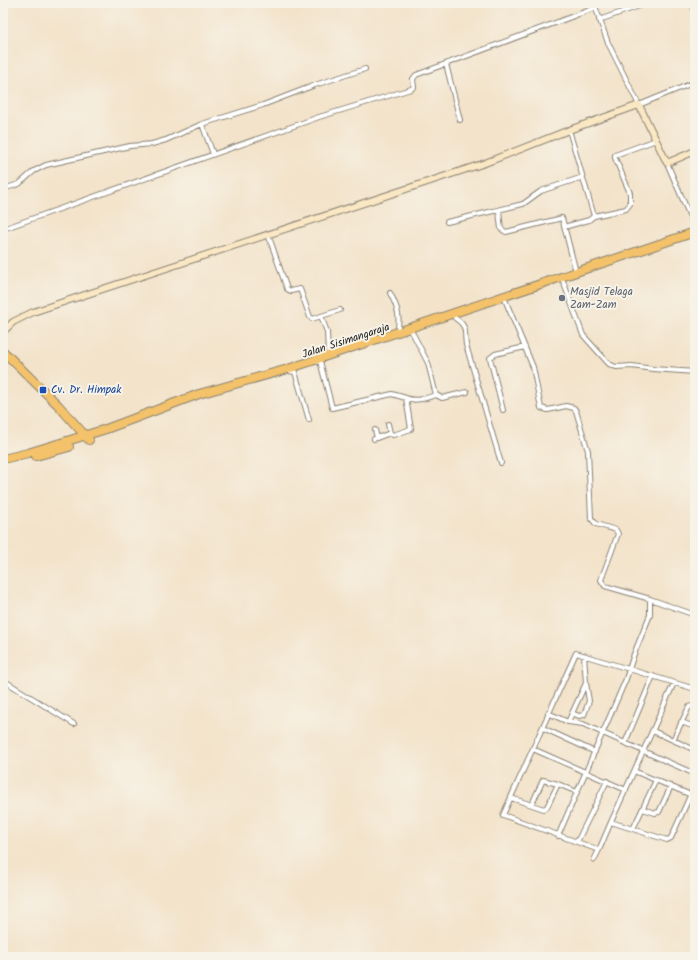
<svg xmlns="http://www.w3.org/2000/svg" width="698" height="960" viewBox="0 0 698 960" font-family="Kalam,sans-serif">
	<style>
		.lines { fill: none; stroke-linecap: round; stroke-linejoin: round }
		.street-casing { stroke: #888073; stroke-width: 6 }
		.secondary-casing { stroke: #888073; stroke-width: 8 }
		.highway-casing { stroke: #888073; stroke-width: 10 }
		.street { stroke: #fff; stroke-width: 4 }
		.secondary { stroke: #fae7c3; stroke-width: 6 }
		.highway { stroke: #f3c26a; stroke-width: 8 }
		.worship-dot { fill: #6b7280; stroke: #f7f3e8; stroke-width: 1.5 }
		.transit-dot { fill: #1a4fb4; stroke: #f7f3e8; stroke-width: 1.5 }
		.labels { text-anchor: middle; dominant-baseline: central; stroke-width: 4; stroke-linejoin: round; paint-order: stroke }
		.worship-label { font-size: 11px; fill: #5b616d; stroke: #f7f3e8; text-anchor: start }
		.street-label { font-size: 11px; fill: #1c1c1c; stroke: #f7f3e8 }
		.transit-label { font-size: 11px; fill: #164399; stroke: #f7f3e8; text-anchor: start }
	</style>
	<rect width="100%" height="100%" fill="#f7f3e8"/>
	<filter id="ink" filterUnits="userSpaceOnUse"><feTurbulence type="fractalNoise" baseFrequency=".025" numOctaves="2"/><feDisplacementMap in="SourceGraphic" scale="8" xChannelSelector="R" yChannelSelector="G"/><feConvolveMatrix kernelMatrix="1 2 1 2 8 2 1 2 1" color-interpolation-filters="sRGB"/></filter>
	<filter id="wash" filterUnits="userSpaceOnUse"><feTurbulence type="fractalNoise" baseFrequency=".012" numOctaves="4" result="noise"/><feDisplacementMap in="SourceGraphic" scale="16" xChannelSelector="R" yChannelSelector="G"/><feGaussianBlur stdDeviation="0.9" result="paint"/><feColorMatrix in="noise" values="0 0 0 0 0 0 0 0 0 0 0 0 0 0 0 0 0 1.4 0 .05"/><feComposite in="paint" operator="in"/></filter>
	<g filter="url(#wash)">
		<rect width="100%" height="100%" fill="#f3e3ca"/>
	</g>
	<g filter="url(#ink)">
		<g class="lines">
			<defs>
				<path id="street" d="M594 3 608 43 639 105 695 82
					M692 3 695 11
					M599 20 648 3
					M446 64 460 120
					M202 124 213 154
					M667 163 695 228
					M3 189 19 184 34 171 46 165 130 146 152 144 166 140 202 124 263 105 315 85 365 69
					M499 211 501 229 506 232 562 218 576 272
					M594 216 626 209 630 204V193L615 158V155L656 140
					M447 222 523 204 541 191 583 177
					M564 227 589 220 594 216 569 130
					M3 229 319 117 411 89 414 87 413 79 416 75 595 8
					M268 234 287 289 291 291 300 289 310 317 312 319 340 310
					M563 281 583 335 609 364 616 367 632 366 653 369 695 372
					M390 293C397 306 401 317 397 332
					M504 297 533 367 541 408 548 410 566 406 574 408 576 411 588 451 591 518 596 524 616 530 618 534 601 580 605 586 650 599V615L634 654 626 679 558 836
					M454 313 455 318C468 327 464 330 466 345L501 463
					M321 316 327 332 328 354
					M410 328 428 363 436 395 442 398 467 392
					M316 362 320 361 332 408 392 394 406 398 411 429 393 435 390 433 374 439
					M289 371 295 372 309 420
					M406 398C416 402 426 398 436 395
					M503 410 490 358 495 354 525 347
					M388 424 390 433
					M375 430 377 438
					M650 599 695 615
					M653 676 625 743 695 774
					M3 680 74 724
					M695 689 576 653 503 815 599 850 611 822 667 840 671 838 695 785
					M548 713 568 722 583 724 625 743
					M572 713 579 716 584 715 589 701 586 683
					M568 722 586 683 584 655
					M681 722 695 727
					M543 728 595 752
					M653 731 695 750
					M673 740 689 707 695 705
					M533 749 626 790
					M634 771 691 795
					M511 798 544 809 547 807 558 784 577 792
					M532 804 543 780 558 784
					M643 809 655 813 659 812 671 786
					M611 822 674 683
					M633 829 656 780
					M577 842 607 781
					M594 860 599 850"/>
				<path id="secondary" d="M3 332 13 322 33 312 485 163 569 130 639 105 667 163 695 151"/>
				<path id="highway" d="M3 351 58 405 89 440
					M36 456 69 447
					M3 459 28 453 106 429 199 394 288 369 695 232"/>
			</defs>
			<use href="#street" class="street-casing"/>
			<use href="#secondary" class="secondary-casing"/>
			<use href="#highway" class="highway-casing"/>
			<use href="#street" class="street"/>
			<use href="#secondary" class="secondary"/>
			<use href="#highway" class="highway"/>
		</g>
	</g>
	<circle class="worship-dot" cx="562" cy="298" r="4"/>
	<rect class="transit-dot" x="39" y="386" width="8" height="8" rx="2"/>
	<g class="labels">
		<g class="worship-label">
			<text x="570" y="292">Masjid Telaga<tspan x="570" dy="13">Zam-Zam</tspan></text>
		</g>
		<g class="street-label">
			<text transform="translate(346 341) rotate(-18)">Jalan Sisimangaraja</text>
		</g>
		<g class="transit-label">
			<text x="51" y="390">Cv. Dr. Himpak</text>
		</g>
	</g>
	<rect width="698" height="960" fill="none" stroke="#f7f3e8" stroke-width="16"/>
</svg>
